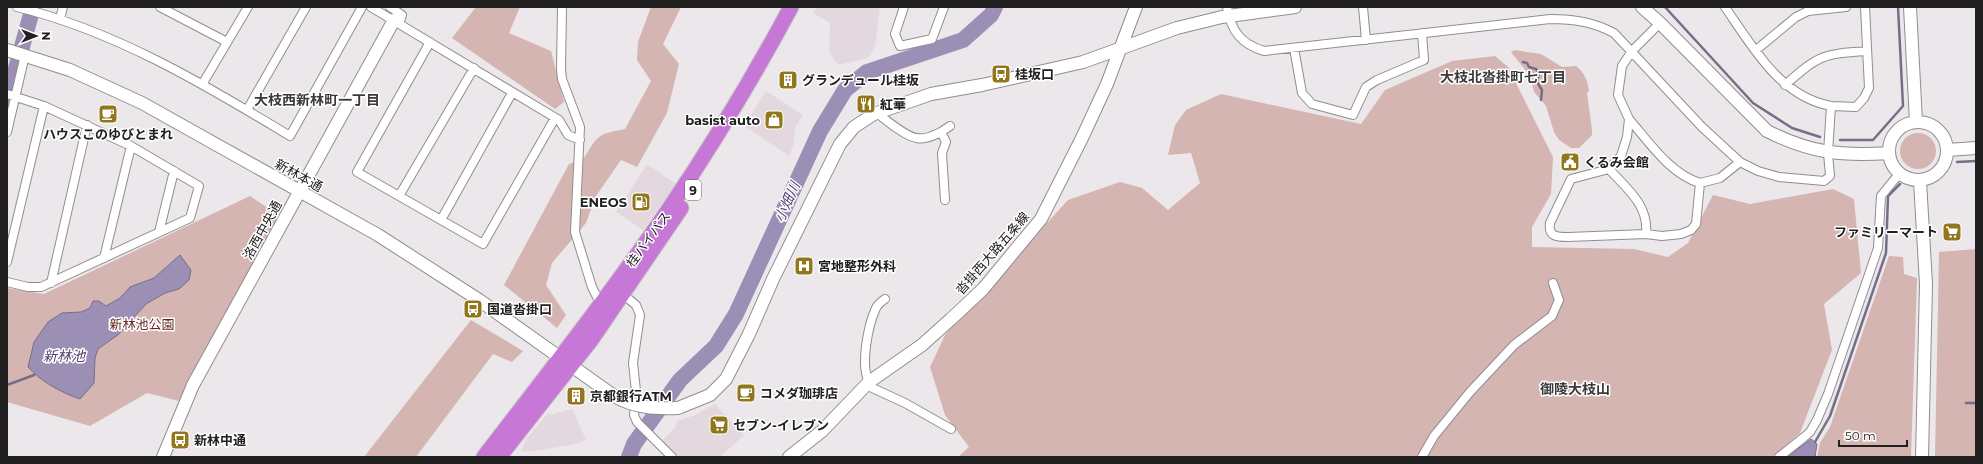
<svg xmlns="http://www.w3.org/2000/svg" width="1983" height="464" viewBox="0 0 1983 464" font-family="Montserrat,'Noto Sans JP',sans-serif">
	<style>
		.built { fill: #e4d8df }
		.green { fill: #d4b5b1 }
		.water { fill: #9b8fb6; stroke: #766e89 }
		.lines { fill: none; stroke-linecap: round; stroke-linejoin: round }
		.stream { stroke: #766e89; stroke-width: 2.5 }
		.river { stroke: #9b8fb6; stroke-width: 16 }
		.street-casing { stroke: #918d8f; stroke-width: 10 }
		.secondary-casing { stroke: #918d8f; stroke-width: 14 }
		.highway-casing { stroke: #c5c5c5; stroke-width: 17 }
		.street { stroke: #fff; stroke-width: 8 }
		.secondary { stroke: #fff; stroke-width: 12 }
		.highway { stroke: #c778d7; stroke-width: 15 }
		.secondary-bridge-casing { stroke: #918d8f; stroke-width: 14; stroke-linecap: butt }
		.secondary-bridge { stroke: #fff; stroke-width: 12 }
		.labels { text-anchor: middle; dominant-baseline: central; stroke-width: 3; stroke-linejoin: round; paint-order: stroke }
		.shield { fill: #fff; stroke: #646364; stroke-width: 1 }
		.shield-label { font-size: 12px; font-weight: bold; fill: #212021 }
		.poi-label { font-size: 13px; font-weight: bold; fill: #212021; stroke: #fff; text-anchor: start }
		.street-label { font-size: 13px; fill: #212021; stroke: #fff }
		.park-label { font-size: 13px; fill: #662926; stroke: #fff }
		.neighbourhood-label { font-size: 14px; font-weight: bold; fill: #3c393b; stroke: #fff }
		.water-label { font-size: 14px; font-style: italic; fill: #544076; stroke: #fff }
	</style>
	<rect width="100%" height="100%" fill="#ece7ea"/>
	<path class="built" d="M817 7H880L875 46 868 58 838 65 829 52 830 23 813 13Z
		M766 91 803 115 796 126 793 146 789 156 744 126Z
		M647 164 676 184 643 230 616 212Z
		M715 404 744 435 720 457H679L670 450 662 440 676 427 677 421 695 415Z
		M567 410H573L586 440 572 445 525 452 521 450 526 439 548 413 550 415Z"/>
	<path class="green" d="M476 7H520L509 33 551 51 564 102 555 109 452 38Z
		M651 7H681L663 44 679 64 667 113 637 167 621 160 596 196 586 223 552 263 546 285 566 315 557 328 504 285 569 164 584 158C598 135 598 134 625 129L651 81 637 60 638 42Z
		M1515 50 1541 54 1562 67 1576 66C1584 72 1588 81 1589 91L1587 93 1592 130V135L1579 148H1571L1559 140 1554 132 1546 106 1534 92 1530 76 1511 52Z
		M1495 56 1508 67 1553 157 1551 194 1532 227V247L1634 249 1668 257 1688 243 1713 195 1750 204 1833 189 1854 199 1861 273 1824 304 1832 350 1800 433 1773 457H958L969 447 945 415 930 367 945 335 1068 200 1120 182 1142 188 1168 210 1200 183 1191 153 1168 155 1175 125 1186 110 1221 94 1361 124 1385 90 1452 61Z
		M1900 151a18 18 0 1 1 36 0a18 18 0 1 1-36 0Z
		M250 196 280 216 179 401 147 393 90 426 7 402V288L44 294Z
		M1976 249V457H1935L1939 252Z
		M1889 256 1903 257 1904 274 1917 278 1911 457H1817L1820 443 1830 427Z
		M471 320 523 351 512 362 493 354 416 457H364Z"/>
	<path class="water" d="M180 255 191 270 189 280 179 289 165 293 146 304 119 334 98 349 95 358 94 383 80 399C62 393 40 381 28 367L34 342 48 322 62 313 81 312 90 308 93 301H99L106 306 120 298 130 287 154 278Z
		M1811 439 1817 444 1815 457H1787Z"/>
	<g class="lines">
		<path class="stream" d="M1665 7 1753 103 1792 128 1820 137
			M1523 62 1527 63 1529 67 1536 69 1539 73 1537 82 1542 90 1541 100
			M1840 140H1873L1903 106 1898 7
			M1957 162 1976 161
			M7 385 34 375
			M1966 403H1976
			M1815 442 1830 416 1886 253 1888 196 1900 184"/>
		<path class="river" d="M7 101 33 7
			M629 457 634 444 680 380 716 346 736 314 820 131 845 90 867 72 963 40 991 15 995 7"/>
		<defs>
			<path id="street" d="M17 7C115 31 204 84 290 136L362 7
				M160 7 227 42
				M371 7 559 120 568 135 580 140
				M390 7 402 15 399 24
				M562 7 561 69 562 79 580 127 575 232 592 287 600 303
				M904 7 895 34 900 46 932 39 944 7
				M1227 7C1231 31 1241 44 1264 51L1550 19C1574 19 1593 22 1614 33L1702 127 1740 162 1758 171 1779 177 1824 181 1830 176 1828 153 1831 106C1780 97 1752 46 1725 7
				M1363 7 1366 40
				M60 19 63 7
				M430 42 357 172 483 244 555 118
				M1294 48 1302 93 1312 104 1353 115 1366 87 1377 80 1424 60 1422 33
				M1756 50 1796 17 1808 11 1846 7
				M203 83 248 7
				M1785 85C1819 55 1822 54 1867 51
				M7 94 44 106 131 146 199 186 190 218 41 287H28L7 282
				M1831 106 1856 107 1864 98 1869 88 1865 7
				M247 110 306 7
				M877 113C886 120 906 137 917 138 926 140 934 135 941 132L946 142 942 153 945 200
				M1629 119C1649 142 1670 174 1700 183
				M7 132 25 55
				M941 132 950 126
				M1609 169 1571 179 1550 223C1548 237 1557 237 1568 237L1646 234 1662 236 1681 234 1691 230 1696 224 1700 183 1720 178 1740 162
				M399 196 474 68
				M441 220 512 93
				M159 232 174 171
				M1646 234C1649 205 1627 189 1609 169L1621 156 1627 137 1629 119 1618 95 1622 66 1632 51 1660 23
				M104 258 131 146
				M7 262 44 106
				M51 283 87 125
				M620 292 636 305 640 315 633 363 636 391 634 415 637 422 672 457
				M869 382C860 366 868 325 876 308 878 304 882 301 885 299
				M866 385 905 403 951 429
				M1422 457 1434 436 1470 392 1514 345 1552 316 1559 300 1553 283
				M1779 457 1803 438 1810 432 1817 420 1828 394 1878 248 1881 196 1899 174"/>
			<path id="secondary" d="M1642 7 1660 23 1767 131C1811 153 1840 156 1889 153
				M1910 7 1916 122
				M7 50 70 70 142 103 378 235 479 300 614 396
				M1889 151a29 29 0 1 1 58 0a29 29 0 1 1-58 0Z
				M1947 150 1976 148
				M1920 181 1926 284 1922 457
				M678 408 710 395 726 379 749 334 773 279 840 144 854 127 874 114 931 94 982 85 1083 62 1177 28 1222 17 1295 7
				M163 457 193 385 394 20
				M789 457 822 431 869 382 922 345 951 319 983 289 1041 219 1082 138 1107 84 1136 7"/>
			<path id="highway" d="M484 457C547 375 611 294 669 209 713 144 754 76 791 7
				M499 457 591 340 681 208"/>
		</defs>
		<use href="#street" class="street-casing"/>
		<use href="#secondary" class="secondary-casing"/>
		<use href="#highway" class="highway-casing"/>
		<use href="#street" class="street"/>
		<use href="#secondary" class="secondary"/>
		<use href="#highway" class="highway"/>
		<defs>
			<path id="secondary-bridge" d="M614 396C635 408 655 409 678 408"/>
		</defs>
		<use href="#secondary-bridge" class="secondary-bridge-casing"/>
		<use href="#secondary-bridge" class="secondary-bridge"/>
	</g>
	<defs>
		<symbol id="bus-square" viewBox="-11 -11 22 22"><rect x="-9" y="-9" width="18" height="18" rx="4" fill="#91761b" stroke="#fff"/><path d="M-5-6H5V4H4V6H2V4H-2V6H-4V4H-5ZM-3.5-4V0h7V-4ZM-3.5 1.2v1.5H-2V1.2ZM2 1.2v1.5H3.5V1.2Z" fill="#fff"/></symbol>
		<symbol id="building-square" viewBox="-11 -11 22 22"><rect x="-9" y="-9" width="18" height="18" rx="4" fill="#91761b" stroke="#fff"/><path d="M-4-6H4V6H1V3H-1V6H-4ZM-2.5-4.3h1.7v1.8h-1.7ZM.8-4.3h1.7v1.8H.8ZM-2.5-1h1.7V.8h-1.7ZM.8-1h1.7V.8H.8Z" fill="#fff"/></symbol>
		<symbol id="restaurant-square" viewBox="-11 -11 22 22"><rect x="-9" y="-9" width="18" height="18" rx="4" fill="#91761b" stroke="#fff"/><path d="M-5-6h1v4h1v-4h1v4h1v-4h1v5L-1.5 .5V6h-2V.5L-5-1ZM5-6V6H3V1.5H1.5Q1.5-4 5-6Z" fill="#fff"/></symbol>
		<symbol id="cafe-square" viewBox="-11 -11 22 22"><rect x="-9" y="-9" width="18" height="18" rx="4" fill="#91761b" stroke="#fff"/><path d="M-5.5-4.5H6V0H3Q3 3.5 0 3.5H-2.5Q-5.5 3.5-5.5 0ZM3-3.2v2h1.7v-2ZM-6 4.5H4V6H-6Z" fill="#fff"/></symbol>
		<symbol id="shop-square" viewBox="-11 -11 22 22"><rect x="-9" y="-9" width="18" height="18" rx="4" fill="#91761b" stroke="#fff"/><path d="M-5-2.5h2.3a2.7 3.5 0 0 1 5.4 0H5L5.5 6h-11ZM-1.5-2.5h3a1.5 2.3 0 0 0-3 0Z" fill="#fff"/></symbol>
		<symbol id="civic-square" viewBox="-11 -11 22 22"><rect x="-9" y="-9" width="18" height="18" rx="4" fill="#91761b" stroke="#fff"/><path d="M-.6-6.5H3V-4.5H.6V-3L4-1V1h2V6H-6V1h2V-1L-.6-3ZM-1.2 2.5V6h2.4V2.5Z" fill="#fff"/></symbol>
		<symbol id="fuel-square" viewBox="-11 -11 22 22"><rect x="-9" y="-9" width="18" height="18" rx="4" fill="#91761b" stroke="#fff"/><path d="M-5.5-6h7V0h2V4h1.3V-2.5L3-4.5l.8-.8L6-3V5H2.5V1h-1V6h-7ZM-4.2-4.7v3.2H.2V-4.7Z" fill="#fff"/></symbol>
		<symbol id="supermarket-square" viewBox="-11 -11 22 22"><rect x="-9" y="-9" width="18" height="18" rx="4" fill="#91761b" stroke="#fff"/><path d="M-6-5.5h2.5l.6 2H6L4.5 2H-2.5L-4.4-4H-6ZM-1.5 3.2a1.3 1.3 0 1 0 .1 0ZM3 3.2a1.3 1.3 0 1 0 .1 0Z" fill="#fff"/></symbol>
		<symbol id="hospital-square" viewBox="-11 -11 22 22"><rect x="-9" y="-9" width="18" height="18" rx="4" fill="#91761b" stroke="#fff"/><path d="M-5-5h3v3.5h4V-5h3V5h-3V1.5h-4V5h-3Z" fill="#fff"/></symbol>
	</defs>
	<g fill-rule="evenodd">
		<use href="#bus-square" x="990" y="63" width="22" height="22"/>
		<use href="#building-square" x="777" y="69" width="22" height="22"/>
		<use href="#restaurant-square" x="855" y="93" width="22" height="22"/>
		<use href="#cafe-square" x="97" y="103" width="22" height="22"/>
		<use href="#shop-square" x="763" y="109" width="22" height="22"/>
		<use href="#civic-square" x="1559" y="151" width="22" height="22"/>
		<use href="#fuel-square" x="630" y="191" width="22" height="22"/>
		<use href="#supermarket-square" x="1941" y="221" width="22" height="22"/>
		<use href="#hospital-square" x="793" y="255" width="22" height="22"/>
		<use href="#bus-square" x="462" y="298" width="22" height="22"/>
		<use href="#cafe-square" x="735" y="382" width="22" height="22"/>
		<use href="#building-square" x="565" y="385" width="22" height="22"/>
		<use href="#supermarket-square" x="708" y="414" width="22" height="22"/>
		<use href="#bus-square" x="169" y="429" width="22" height="22"/>
	</g>
	<g class="labels">
		<rect class="shield" x="685" y="180" width="16" height="20" rx="3"/>
		<g class="shield-label">
			<text x="693" y="190">9</text>
		</g>
		<g class="poi-label">
			<text x="1015" y="74">桂坂口</text>
			<text x="802" y="80">グランデュール桂坂</text>
			<text x="880" y="104">紅華</text>
			<text x="760" y="120" text-anchor="end">basist auto</text>
			<text x="108" y="134" text-anchor="middle">ハウスこのゆびとまれ</text>
			<text x="1584" y="162">くるみ会館</text>
			<text x="627" y="202" text-anchor="end">ENEOS</text>
			<text x="1938" y="232" text-anchor="end">ファミリーマート</text>
			<text x="818" y="266">宮地整形外科</text>
			<text x="487" y="309">国道沓掛口</text>
			<text x="760" y="393">コメダ珈琲店</text>
			<text x="590" y="396">京都銀行ATM</text>
			<text x="733" y="425">セブン-イレブン</text>
			<text x="194" y="440">新林中通</text>
		</g>
		<g class="street-label">
			<text transform="translate(299 175) rotate(29)">新林本通</text>
			<text transform="translate(262 230) rotate(-61)">洛西中央通</text>
			<text transform="translate(648 239) rotate(-54)">桂バイパス</text>
			<text transform="translate(992 253) rotate(-49)">沓掛西大路五条線</text>
		</g>
		<g class="park-label">
			<text x="142" y="324">新林池公園</text>
		</g>
		<g class="neighbourhood-label">
			<text x="1503" y="77">大枝北沓掛町七丁目</text>
			<text x="317" y="100">大枝西新林町一丁目</text>
			<text x="1575" y="389">御陵大枝山</text>
		</g>
		<g class="water-label">
			<text transform="translate(787 202) rotate(-66)">小畑川</text>
			<text x="64" y="356">新林池</text>
		</g>
	</g>
	<rect width="1983" height="464" fill="none" stroke="#212021" stroke-width="16"/>
	<g transform="translate(36 36) rotate(90)" stroke="#ffffff" stroke-width="3" paint-order="stroke">
	<path d="M0-3L7 15L0 10L-7 15Z" fill="#212021"/>
	<text y="-6" font-size="11" font-weight="bold" text-anchor="middle" fill="#212021">N</text>
	</g>
	<path d="M1839 440v6h68v-6" fill="none" stroke="#212021" stroke-width="2"/>
	<text x="1845" y="440" font-size="12" fill="#212021" stroke="#ffffff" stroke-width="3" paint-order="stroke">50 m</text>
</svg>
